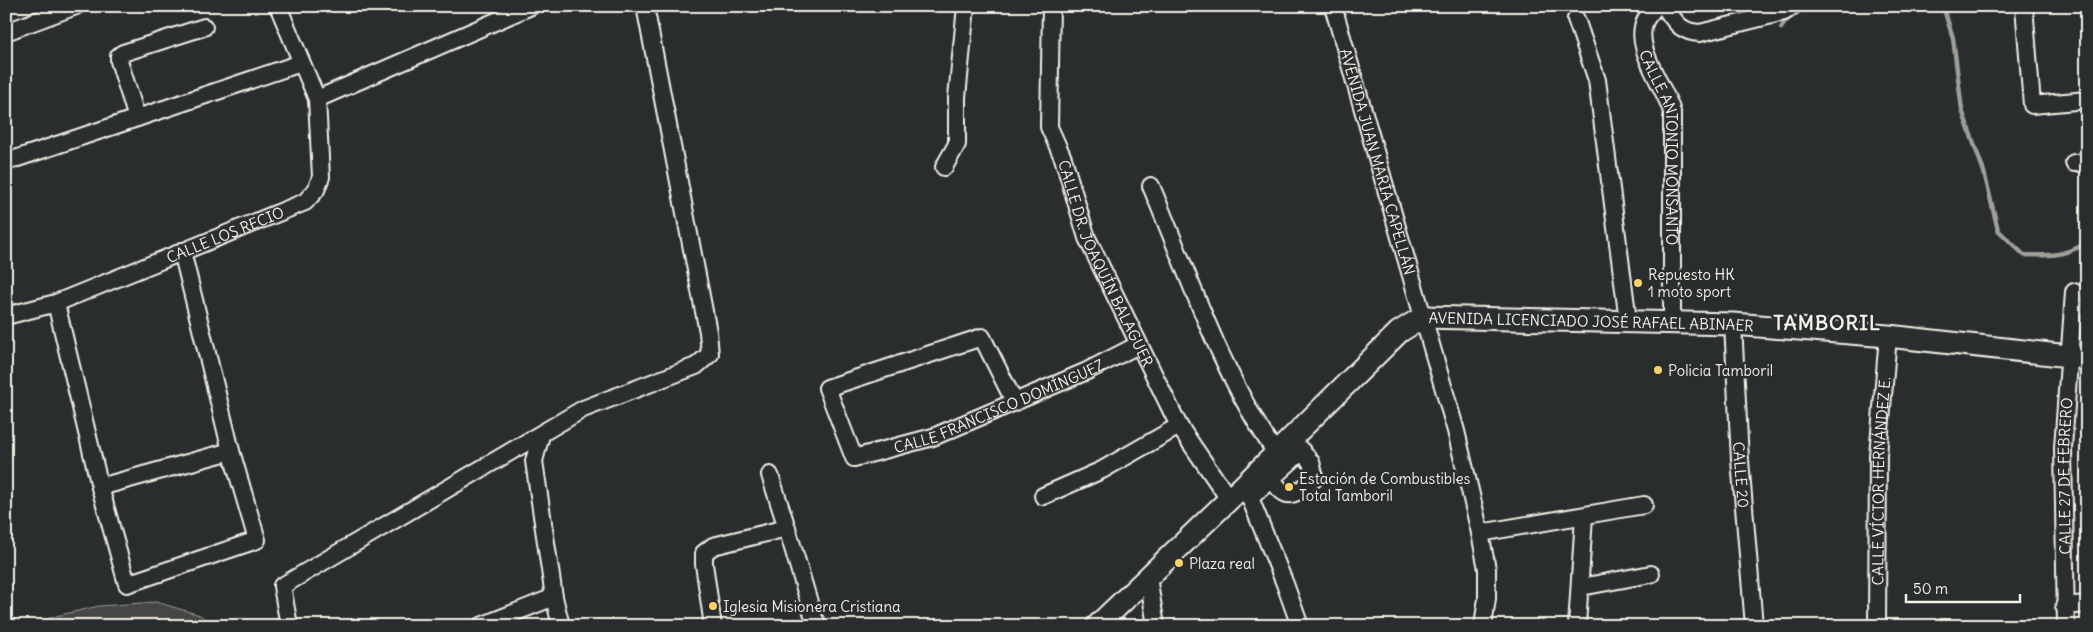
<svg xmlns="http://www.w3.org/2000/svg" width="2093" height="632" viewBox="0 0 2093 632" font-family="Delius,sans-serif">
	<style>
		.green { fill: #444645; stroke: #9c9c96 }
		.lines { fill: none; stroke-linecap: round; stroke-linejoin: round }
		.stream { stroke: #9f9f9a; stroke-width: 4.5 }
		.minor-casing { stroke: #f4f1e8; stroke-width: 20 }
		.major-casing { stroke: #f4f1e8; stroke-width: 25 }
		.minor { stroke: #2a2d2e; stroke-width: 16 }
		.major { stroke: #2a2d2e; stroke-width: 21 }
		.poi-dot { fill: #ffd166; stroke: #2a2d2e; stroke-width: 2 }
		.labels { text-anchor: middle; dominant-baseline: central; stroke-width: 5; stroke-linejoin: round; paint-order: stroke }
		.street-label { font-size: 15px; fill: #f4f1e8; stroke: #2a2d2e }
		.poi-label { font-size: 15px; fill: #f4f1e8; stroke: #2a2d2e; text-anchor: start }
		.district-label { font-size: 20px; font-weight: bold; letter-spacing: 1px; fill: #f4f1e8; stroke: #2a2d2e }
	</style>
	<rect width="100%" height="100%" fill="#2a2d2e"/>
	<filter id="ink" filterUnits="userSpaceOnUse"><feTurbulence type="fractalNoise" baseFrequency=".02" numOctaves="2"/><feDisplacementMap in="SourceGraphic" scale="10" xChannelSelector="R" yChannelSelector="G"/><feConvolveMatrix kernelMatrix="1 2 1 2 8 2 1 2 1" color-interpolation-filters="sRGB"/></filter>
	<g filter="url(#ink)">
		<path class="green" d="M156 602 200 615 214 626H28L56 616 99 606Z"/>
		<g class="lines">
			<path class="stream" d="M1943 6 1953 38 1962 110 1984 172 1998 230 2024 255C2051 256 2063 256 2087 243
				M1781 28 1786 21 1807 6"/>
			<defs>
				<g id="minor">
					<path id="s1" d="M1051 6 1049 127 1063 158 1087 238 1179 426 1229 499"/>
					<path id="s2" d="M1333 6 1456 431 1480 533 1487 569V598L1483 626"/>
					<path id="s3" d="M1656 6C1653 10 1649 14 1646 19 1631 46 1665 86 1672 112V322"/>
					<path d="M1664 6C1675 21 1679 32 1700 33L1784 12 1792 6"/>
					<path d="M2024 6 2032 105 2087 100"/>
					<path d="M1576 19 1597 80 1628 321"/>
					<path d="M6 32 76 6"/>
					<path d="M317 99 531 6"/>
					<path d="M137 118 119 61V56L123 53 204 27"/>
					<path d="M6 162 301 63"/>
					<path d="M2074 163 2087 162"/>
					<path d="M944 167 957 144V97L966 6"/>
					<path d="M1151 186C1188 273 1222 376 1276 453"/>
					<path d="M56 303 100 487 127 584 257 540 231 451 182 251"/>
					<path id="s4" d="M6 316 56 303 305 202 316 190 321 177 317 99 278 6"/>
					<path id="s5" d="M1733 324 1740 460 1754 626"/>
					<path id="s6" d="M1014 401 982 337 827 388 854 458 933 437 1087 371 1138 345"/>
					<path d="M541 435 534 461 554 597 561 626"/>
					<path d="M1264 465C1282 495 1285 506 1315 478L1311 462 1291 439"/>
					<path d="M100 487 231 451"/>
					<path d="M1242 487 1250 498 1285 584 1300 626"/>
					<path d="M1043 496 1102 470 1179 426"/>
					<path d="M1250 498 1302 451"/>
					<path d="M787 528 814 619 819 626"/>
					<path d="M1480 533 1644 505"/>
					<path d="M1148 577 1156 626"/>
					<path d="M1581 587 1651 574"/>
					<path d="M2064 606 2087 604"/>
					<path d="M289 626 282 586 583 409 696 366 710 354 708 332 645 6"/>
					<path d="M481 626 554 597"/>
					<path d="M713 626 704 564V553L713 546 787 528 770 475"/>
					<path d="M1577 626 1584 516"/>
					<path id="s7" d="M1877 626 1878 456 1888 336"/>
					<path id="s8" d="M2066 626 2063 448 2074 292"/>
				</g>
				<g id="major">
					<path id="s9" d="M1097 626 1242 487 1399 332 1423 317 1733 324 1888 336 2087 358"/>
				</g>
			</defs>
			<use href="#minor" class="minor-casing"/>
			<use href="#major" class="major-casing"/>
			<use href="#minor" class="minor"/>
			<use href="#major" class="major"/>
		</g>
	</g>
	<g class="poi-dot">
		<circle cx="1638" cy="283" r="5"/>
		<circle cx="1658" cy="370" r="5"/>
		<circle cx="1289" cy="487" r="5"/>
		<circle cx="1179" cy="563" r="5"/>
		<circle cx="713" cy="606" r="5"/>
	</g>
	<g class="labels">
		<g class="street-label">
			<text stroke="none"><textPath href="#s3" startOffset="149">CALLE ANTONIO MONSANTO</textPath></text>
			<text stroke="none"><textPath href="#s2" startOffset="162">AVENIDA JUAN MARÍA CAPELLÁN</textPath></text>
			<text stroke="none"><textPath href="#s4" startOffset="234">CALLE LOS RECIO</textPath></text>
			<text stroke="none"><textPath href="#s1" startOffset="269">CALLE DR. JOAQUÍN BALAGUER</textPath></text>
			<text stroke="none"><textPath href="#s9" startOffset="618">AVENIDA LICENCIADO JOSÉ RAFAEL ABINAER</textPath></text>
			<text stroke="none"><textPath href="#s6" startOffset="464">CALLE FRANCISCO DOMÍNGUEZ</textPath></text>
			<text stroke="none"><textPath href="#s5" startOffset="151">CALLE 20</textPath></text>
			<text stroke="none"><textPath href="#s8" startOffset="150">CALLE 27 DE FEBRERO</textPath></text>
			<text stroke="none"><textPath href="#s7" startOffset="145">CALLE VÍCTOR HERNÁNDEZ E.</textPath></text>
		</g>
		<g class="poi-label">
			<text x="1648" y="274">Repuesto HK<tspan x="1648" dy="17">1 moto sport</tspan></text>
			<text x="1668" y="370">Policia Tamboril</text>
			<text x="1299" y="478">Estación de Combustibles<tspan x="1299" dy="17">Total Tamboril</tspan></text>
			<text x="1189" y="563">Plaza real</text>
			<text x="723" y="606">Iglesia Misionera Cristiana</text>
		</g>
		<g class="district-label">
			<text x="1827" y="322">TAMBORIL</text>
		</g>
	</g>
	<rect width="2093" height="632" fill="none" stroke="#2a2d2e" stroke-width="25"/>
	<rect x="12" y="12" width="2068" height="607" fill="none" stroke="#f4f1e8" stroke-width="2" filter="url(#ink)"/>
	<path d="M1906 594v8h114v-8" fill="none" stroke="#f4f1e8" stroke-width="2.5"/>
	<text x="1913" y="594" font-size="15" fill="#f4f1e8" stroke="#2a2d2e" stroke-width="4" paint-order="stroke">50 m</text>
</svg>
